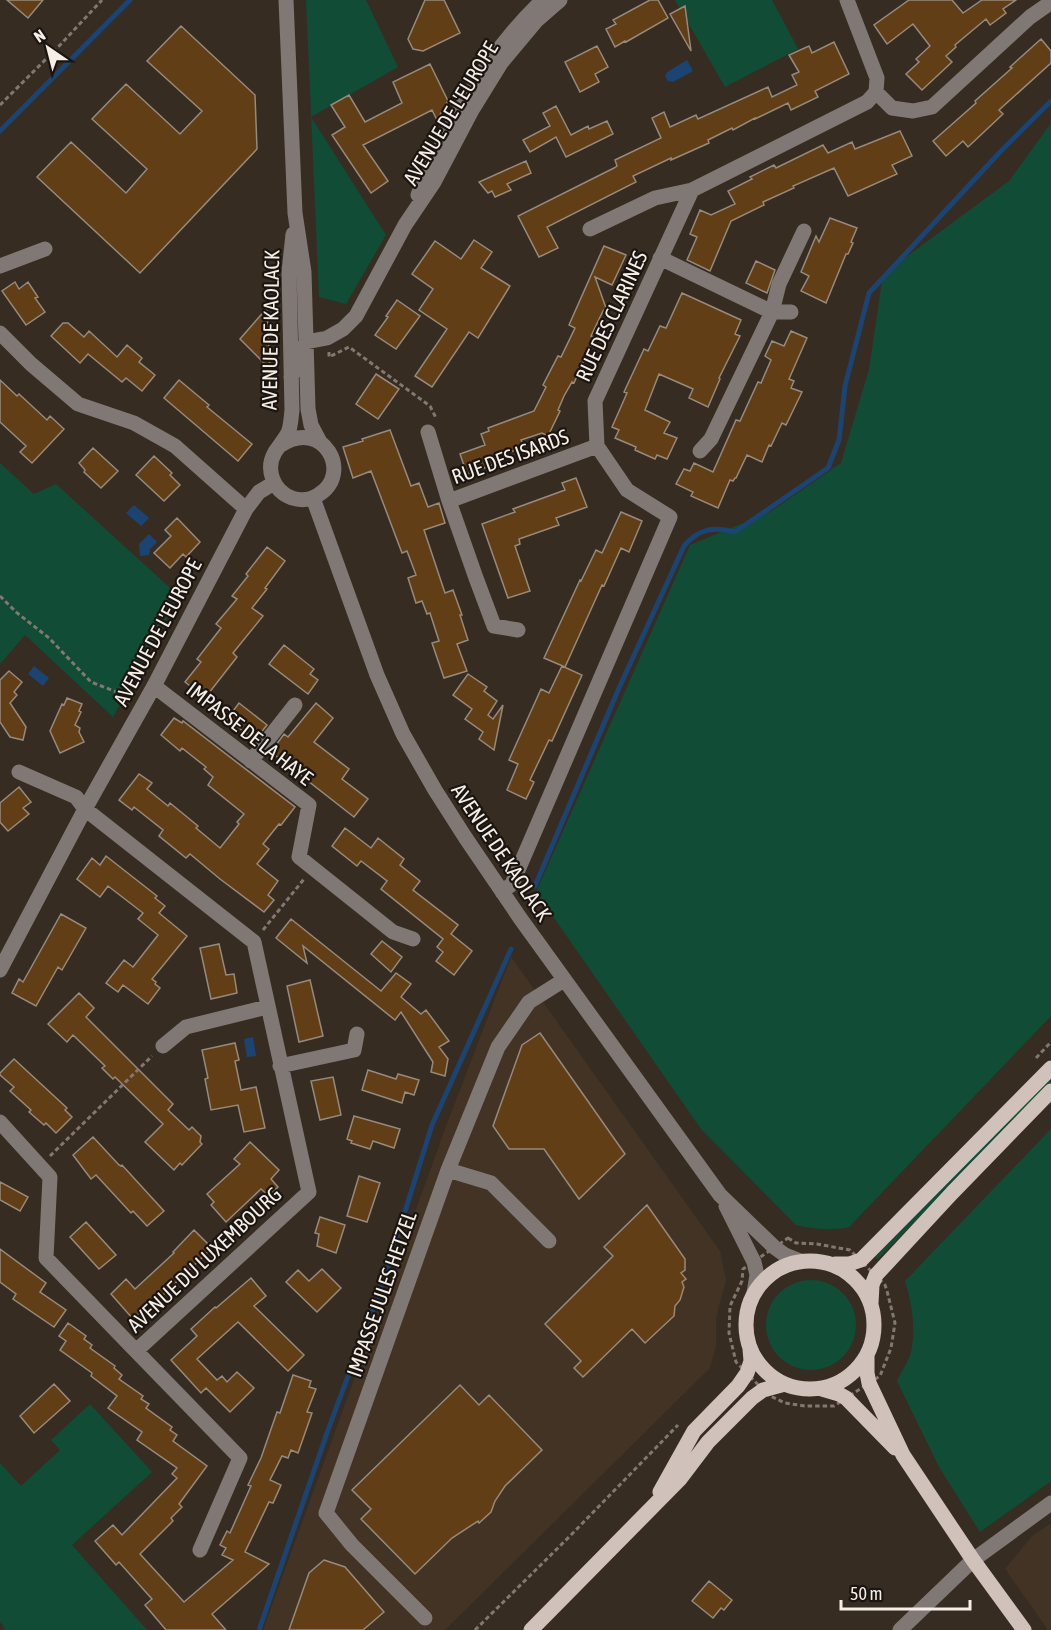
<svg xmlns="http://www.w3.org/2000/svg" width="1051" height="1630" viewBox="0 0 1051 1630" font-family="'Asap Condensed',sans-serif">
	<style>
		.built { fill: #423324 }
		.green { fill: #114c37 }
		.water { fill: #1b4472 }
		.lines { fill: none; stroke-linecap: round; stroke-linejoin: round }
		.stream { stroke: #1b4472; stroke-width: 5 }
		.building { fill: #613e16; stroke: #968a7d; stroke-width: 1.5 }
		.path { stroke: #827870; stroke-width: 3; stroke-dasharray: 4.5 3; stroke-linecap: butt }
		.minor { stroke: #807875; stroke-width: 15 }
		.major { stroke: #d1c1bb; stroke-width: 15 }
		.labels { text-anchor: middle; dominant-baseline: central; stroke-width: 4.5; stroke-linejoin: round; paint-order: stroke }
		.street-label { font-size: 21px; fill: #f6efe8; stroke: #1a1511 }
	</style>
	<rect width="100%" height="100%" fill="#372c22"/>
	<path class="built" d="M511 957 720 1251 726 1280 716 1318V1346L710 1368 445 1630H263L448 1121Z
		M1051 1523V1630H1048L1005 1569 1032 1536Z"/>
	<path class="green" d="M306 0H366L398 67 311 117 386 235 346 304 319 297Z
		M675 0H772L798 49 725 87Z
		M1051 123V1016L849 1227C831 1231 814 1229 796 1225L701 1129 536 892 690 545 770 512 841 463 869 369 883 274 1009 181Z
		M0 463 34 494 56 484 179 596 113 717 25 635 0 664Z
		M1051 1075V1082L1042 1092 878 1259 875 1257Z
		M1051 1129V1481L980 1532 939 1467 897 1381C901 1372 909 1361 911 1352 916 1329 912 1303 905 1281Z
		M766 1325a45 45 0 1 1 90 0a45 45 0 1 1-90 0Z
		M90 1404 152 1472 72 1545 147 1630H4L5 1628 0 1622V1463L21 1486 60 1450 51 1440Z"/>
	<path class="water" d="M687 60 693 71 673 82 668 81 665 76 667 72Z
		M134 505 149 518 141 526 126 513Z
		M149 534 157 542 150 549 149 555 140 556 139 544Z
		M34 666 49 678 43 686 28 674Z
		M253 1037 256 1056 247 1057 244 1039Z"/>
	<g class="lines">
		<path class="stream" d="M0 131 130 0
			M535 886 619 688 684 546C698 529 714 526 735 532L828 468 839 440 845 386 869 293 1000 152 1051 101
			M259 1630 328 1430 382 1285 432 1125 511 949"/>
	</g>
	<path class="building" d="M7 0H43L28 18Z
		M425 0H444L460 33 423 51 413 49 408 39Z
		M650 0H658L668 18 626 42 625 41 615 47 606 29 616 24 613 20Z
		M909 0H952L963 13 982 0H1016L1003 9 1006 13 990 25 986 19 955 45 956 47 946 56 952 62 922 90 906 74 919 62 916 59 930 46 913 24 887 44 874 25Z
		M685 6 691 51 670 14Z
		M181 26 255 95 257 149 140 273 37 177 71 142 126 193 147 169 92 119 126 84 180 134 202 111 147 61Z
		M1041 39 1051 51V63L999 110 1003 114 968 147 963 141 946 156 933 141 976 103 975 101 1012 68 1010 67Z
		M834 42 849 74 815 91 818 97 791 110 788 103 755 119V118L733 130 732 128 708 140 709 143 671 160V158L633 176 636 182 547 227 558 248 539 257 518 216 614 168 617 166 615 160 661 138 652 118 664 112 670 127 696 115 698 119 768 87 772 97 797 85 792 75 799 72 789 55 809 46 812 53Z
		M597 46 608 67 595 74 599 82 580 92 565 62Z
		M430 64 448 101 437 120 432 110 363 145 388 181 371 193 332 135 345 127 331 105 349 95 365 122 402 103 393 82Z
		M556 106 571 135 588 126 589 129 607 121 613 134 566 157 556 137 530 152 523 140 550 126 543 113Z
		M900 131 912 156 892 165 897 174 848 196 834 168 793 186 794 188 763 202 764 205 731 221 710 271 687 260 697 237 690 234 700 210 711 215 735 204 728 191 752 179 750 177 774 165 776 168 823 145 828 153 852 142 855 149Z
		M526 161 531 173 507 184 511 190 495 197 492 191 488 193 479 182Z
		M830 218 857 228 851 242 853 243 848 254H846L826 303 801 291 809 276 801 272 816 236 819 242Z
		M474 240 492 252 481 268 510 286 478 338 469 332 432 387 415 376 447 329 419 310 433 289 412 274 435 241 461 259Z
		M604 246 626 255 612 285 595 277 606 308 603 311 591 336 594 337 574 383 572 382 564 396 558 410 560 411 548 436 542 433 521 440 524 447 499 456 501 462 467 474 460 454 485 445 481 434 489 431 488 428 534 411 546 387 543 385 558 356 561 357 575 328 569 325Z
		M756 261 775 270 767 293 746 283Z
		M15 282 19 289 28 282 38 297 35 298 45 312 26 325 2 291Z
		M682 293 741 320 735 334 740 336 719 378 720 379 708 407 689 398 693 389 659 374 645 410 670 422 664 433 677 438 667 459 657 455 655 459 635 450 636 447 615 438 619 430 612 427 627 393 624 392 644 349 648 351 660 326 666 328Z
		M397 300 420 316 396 349 375 335 388 317 386 316Z
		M267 308 270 369 240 339Z
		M63 323H68L84 337 89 331 117 357 127 345 142 358 139 362 155 375 142 391 126 378 122 382 88 354 80 363 51 336Z
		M791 331 807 338 789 379 794 381 791 388 802 392 786 425 782 423 771 446 769 445 762 462 747 455 736 478H735L733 481 730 480 718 508 691 496 693 492 676 484 684 469 690 471 694 463 713 472 736 420 740 421 758 382 761 383 771 360 765 356 772 341 784 346Z
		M376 374 399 389 378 419 356 404Z
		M0 380 17 396 19 394 47 420 50 416 64 429 32 463 20 452 26 446 0 422Z
		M179 380 209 405 207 407 252 444 238 461 164 398Z
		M390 430 411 486 419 483 428 507 439 503 445 523 424 530 445 593 453 590 462 615H460L468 640 457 644 467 671 444 678 432 643 439 641 430 613 427 614 422 601 416 603 408 578 416 575 407 551 402 553 371 471 353 478 343 447 363 441 362 439Z
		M93 448 118 471 101 488 84 472 85 470 79 463Z
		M154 456 172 473 170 475 180 485 164 501 136 475Z
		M576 478 587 507 556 518 559 525 519 539 520 544 515 546 530 591 508 598 482 524 515 512 513 509 565 490 562 483Z
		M621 512 642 521 629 552 621 548 604 586 602 585 565 667 544 658 580 580 581 581 596 550 602 553Z
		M177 518 200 542 186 557 183 554 170 568 154 553 171 536 165 530Z
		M267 547 285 561 265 588 267 589 252 608 263 616 233 653 237 657 205 698 185 682 201 662 197 659 221 628 216 624 237 599 232 596 248 576 246 574Z
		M284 645 314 669 310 674 318 680 308 694 269 664Z
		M562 666 582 675 552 741 549 740 530 780 534 782 526 799 507 790 518 764 509 760 541 689 549 693Z
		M9 671 22 682 14 692 17 695 10 703 26 727 23 740 10 737 0 722V680Z
		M468 674 487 687 484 691 497 701 488 715 493 719 503 705 494 750 479 739 483 732 465 719 472 709 453 695Z
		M67 698 82 704 79 711 81 712 75 725 80 728 79 732 84 742 60 753 50 731 62 704 64 705Z
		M239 703 267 725 255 740 227 719Z
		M316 703 333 718 314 742 349 769 342 779 368 799 354 817 271 752 284 734 288 737Z
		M174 718 182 723 183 721 295 807 281 825 279 824 263 844 269 849 257 864 278 881 268 895 274 900 264 912 220 879 190 854 186 858 159 836 163 830 134 807 132 810 119 800 139 774 152 783 147 789 168 806 170 803 198 826 196 828 220 848 239 824 237 822 244 814 208 785 213 777 204 769 206 767 182 748 180 751 161 735Z
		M19 787 31 802 23 808 29 814 8 831 0 822V803Z
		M345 828 371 848 378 838 404 859 400 865 420 881 413 890 458 925 451 934 472 951 454 975 436 961 443 952 437 947 443 939 381 889 387 881 361 861 357 866 332 846Z
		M106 856 157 896 155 898 165 906 159 913 187 936 152 979 156 982 155 984 160 988 148 1004 123 985 118 992 106 983 124 960 133 967 158 935 138 919 143 913 108 886 100 897 77 879 92 858 100 865Z
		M61 914 86 928 62 970 58 967 36 1006 12 993 19 979 23 982Z
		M291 919 381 991 396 973 411 984 401 997 421 1014 426 1010 449 1041 439 1047 448 1059 445 1076 431 1072 433 1062 401 1012 395 1020 303 946 307 963 276 938Z
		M382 941 402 957 391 972 371 954Z
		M219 944 226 975 234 974 237 993 211 999 200 948Z
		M310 980 323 1036 299 1042 287 986Z
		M79 993 94 1008 86 1017 173 1104 168 1110 189 1130 192 1127 201 1136 200 1142 202 1144 182 1165 180 1163 174 1170 145 1142 163 1124 115 1077 113 1079 102 1068 105 1066 73 1035 67 1042 48 1024Z
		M540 1033 625 1154 579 1199 544 1149H509L493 1126 522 1045Z
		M235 1043 239 1060 235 1061 241 1090 256 1087 265 1128 244 1132 238 1105 211 1110 205 1079 208 1078 202 1050Z
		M14 1059 67 1108 65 1110 72 1117 56 1133 46 1123 44 1125 29 1112 31 1110 10 1091 14 1087 0 1075V1073Z
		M368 1070 396 1079 398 1074 419 1080 414 1095 405 1092 402 1103 362 1090Z
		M333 1077 341 1115 320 1120 311 1081Z
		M354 1116 400 1129 394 1148 373 1141 370 1149 351 1143 352 1141 347 1139Z
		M93 1137 119 1165 121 1166 122 1165 164 1211 147 1226 133 1211 131 1213 96 1175 91 1179 73 1155Z
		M250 1142 279 1170 271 1179 278 1187 269 1196 261 1189 226 1222 211 1205 214 1202 207 1194 240 1164 234 1159Z
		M359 1176 380 1183 367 1222 347 1216Z
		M0 1182 28 1197 20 1211 0 1200Z
		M647 1205 685 1259V1270L681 1273 686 1279 682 1282 684 1287 680 1300 675 1306 674 1316 645 1343 632 1329 583 1377 574 1368 581 1361 545 1324 613 1256 604 1247Z
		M320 1217 345 1225 336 1253 317 1246 319 1234 315 1233Z
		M86 1222 116 1255 99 1269 70 1237Z
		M194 1230 212 1248 161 1297 151 1306 149 1304 133 1319 111 1294 126 1279 135 1289 174 1253 173 1252Z
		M0 1249 46 1283 40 1292 66 1310 54 1327 13 1299 16 1294 0 1282Z
		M322 1269 341 1288 317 1312 286 1282 298 1270 309 1281Z
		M251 1278 266 1296 254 1306 304 1355 288 1371 238 1322 197 1359 217 1380 222 1376 227 1382 237 1372 254 1388 230 1412 206 1388 201 1393 171 1360 197 1336 191 1329 215 1307 216 1308Z
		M68 1323 86 1336 84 1339 92 1345 90 1348 115 1366 114 1368 122 1375 119 1379 143 1396 141 1399 149 1404 146 1408 172 1427 170 1430 177 1435 173 1441 207 1466 179 1504 182 1507 171 1518 173 1521 140 1554 184 1602 233 1560 222 1555 226 1548 220 1545 227 1531 230 1533 251 1486 248 1485 261 1458 277 1412 280 1413 293 1375 311 1381 309 1387 316 1389 307 1412 312 1413 298 1453 291 1450 288 1458 282 1456 270 1480 281 1485 273 1503 269 1502 245 1552 269 1564 212 1614 226 1630H166L145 1605 152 1599 119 1562 116 1565 95 1541 113 1525 122 1535 177 1478 172 1474 177 1468 137 1440 142 1432 108 1408 117 1396 91 1376 92 1373 60 1350 66 1341 59 1336Z
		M54 1384 70 1401 34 1433 20 1416Z
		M460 1385 479 1405 489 1395 542 1450 505 1486 495 1501 491 1512 479 1523 478 1521 452 1538 415 1574 361 1519 371 1509 352 1490Z
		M324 1560 345 1567 384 1612 363 1630H289L309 1573Z
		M709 1581 732 1600 724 1610 721 1608 713 1618 692 1601Z"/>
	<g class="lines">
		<path class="path" d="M0 105 61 44 102 0
			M329 352V357L349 347 430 406 436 418
			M0 596 16 612 49 638 91 682 119 693 130 700
			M263 930 304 879
			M1036 1058 1051 1042
			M50 1156 152 1056
			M788 1238 796 1243 817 1244 850 1250 885 1285 887 1291 895 1323 891 1348 880 1376 834 1406H805L785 1403 768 1395 736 1362 729 1333 730 1306 742 1281 743 1269Z
			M475 1630 571 1535 678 1425"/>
		<path class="minor" d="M286 0 295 213 304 272 308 409 311 425 320 442
			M847 0 877 78 876 92 892 108 913 111 932 107 1030 17 1050 3
			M418 195C426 176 436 157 445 137 471 87 501 39 543 0
			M590 229 655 198 692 190
			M660 258 772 312H791
			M0 266 45 249
			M0 333 31 364 78 404 134 423 175 446 246 509
			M291 377 306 342 327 338 343 329 356 316 405 225 434 182 472 110 501 63 537 20 560 0
			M428 432 449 501
			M281 445C323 417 354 474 318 495 310 500 301 501 292 498 273 491 265 469 275 452 279 446 284 440 288 433 291 426 291 418 292 410L289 272 293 234
			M700 451 711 439 772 312 779 284 804 231
			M313 498 377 675 403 734 435 790 465 837 520 918 720 1195 774 1247 785 1255 800 1261
			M518 630 494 626 476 578 449 501 597 446
			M154 686 309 805 299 857 393 932 413 939
			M251 761 295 705
			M502 892 512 884 670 517 627 490 597 446 595 401 692 190 867 102 876 92
			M0 970 85 809 154 686 246 509 259 492 274 483
			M163 1046 186 1027 267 1007
			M280 1066 354 1050 357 1034
			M0 1122 50 1177 46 1258 136 1351 309 1192 254 942 85 809 76 797 19 772
			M448 1170 491 1183 549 1241
			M726 1206 754 1262 757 1275 754 1293
			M136 1351 240 1458 200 1550
			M425 1618 352 1545 326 1513 448 1170 498 1047 529 1002 564 980
			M900 1630 973 1560 1051 1503"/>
		<path class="major" d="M746 1325a64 64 0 1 1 128 0a64 64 0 1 1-128 0Z
			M835 1264H849L861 1260 1051 1068
			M871 1303 872 1285 876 1275 952 1193 1051 1091
			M867 1356V1373L869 1383 903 1455 973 1560 1024 1630
			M822 1389 839 1394 846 1398 895 1448
			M660 1492 694 1431 738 1386 747 1373 751 1361 750 1349
			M531 1630 680 1479 708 1442 752 1398 763 1390 785 1384"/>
	</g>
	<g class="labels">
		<g class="street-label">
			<text transform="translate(450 113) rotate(-59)">AVENUE DE L'EUROPE</text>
			<text transform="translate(611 316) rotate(-65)">RUE DES CLARINES</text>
			<text transform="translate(270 330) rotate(-89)">AVENUE DE KAOLACK</text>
			<text transform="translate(510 456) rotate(-20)">RUE DES ISARDS</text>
			<text transform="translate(157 632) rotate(-62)">AVENUE DE L'EUROPE</text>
			<text transform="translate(250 733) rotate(38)">IMPASSE DE LA HAYE</text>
			<text transform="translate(502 852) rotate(56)">AVENUE DE KAOLACK</text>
			<text transform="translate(204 1259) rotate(-43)">AVENUE DU LUXEMBOURG</text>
			<text transform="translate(381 1294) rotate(-71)">IMPASSE JULES HETZEL</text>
		</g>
	</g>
	<g transform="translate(48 48) rotate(325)" stroke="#1a1511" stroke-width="4.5" paint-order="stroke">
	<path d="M0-4.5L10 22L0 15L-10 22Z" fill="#f6efe8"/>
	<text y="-9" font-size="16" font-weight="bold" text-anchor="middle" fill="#f6efe8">N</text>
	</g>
	<path d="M841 1600v9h129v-9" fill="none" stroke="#f6efe8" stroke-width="3"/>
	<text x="850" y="1600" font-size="18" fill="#f6efe8" stroke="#1a1511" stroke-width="4.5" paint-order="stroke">50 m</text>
</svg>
